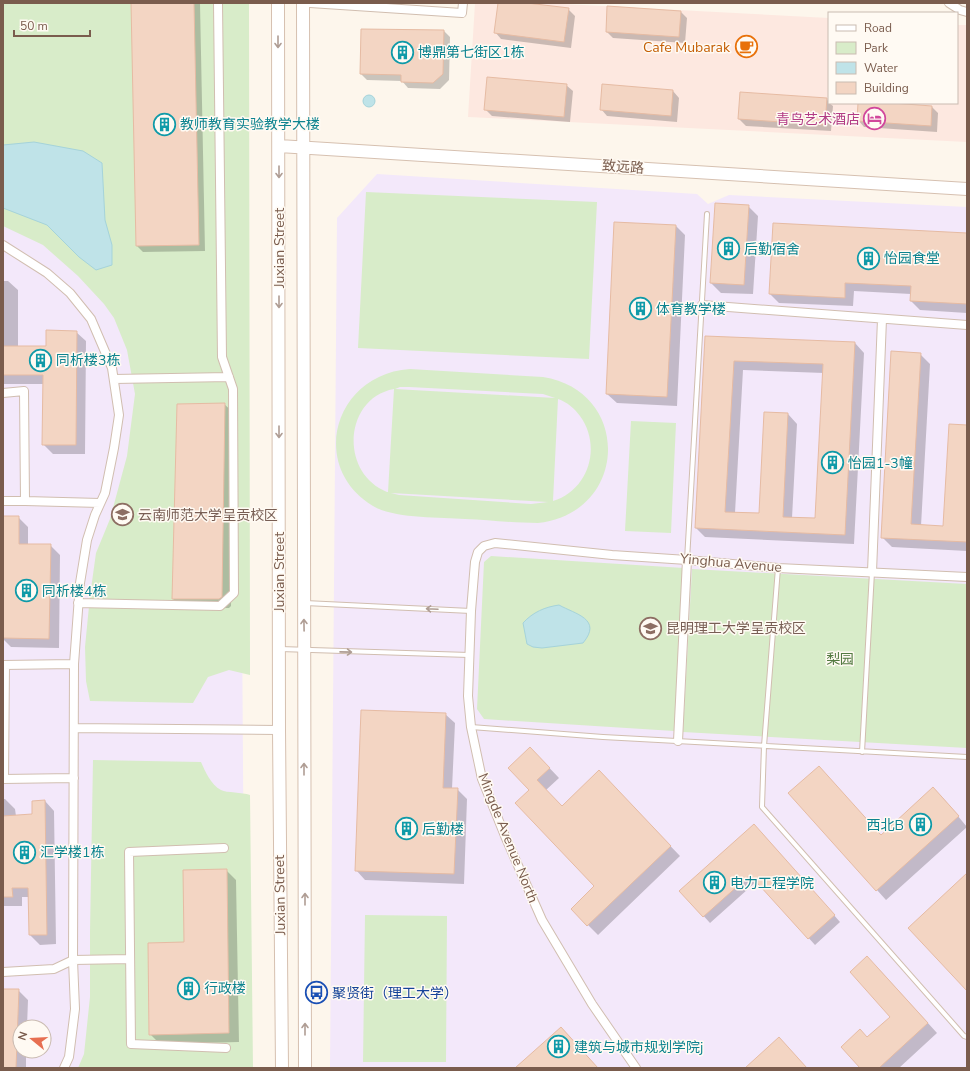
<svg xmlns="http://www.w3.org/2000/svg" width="970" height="1071" viewBox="0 0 970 1071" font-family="'Nunito Sans','Noto Sans SC',sans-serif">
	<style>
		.commercial { fill: #fde8e0 }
		.education { fill: #f3e8fa; fill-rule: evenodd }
		.green { fill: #d8ecc9; fill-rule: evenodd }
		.water { fill: #bfe3e8; stroke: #a5d3da }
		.shadow { fill: #0003; fill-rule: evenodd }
		.building { fill: #f3d5c3; stroke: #e6bba3; fill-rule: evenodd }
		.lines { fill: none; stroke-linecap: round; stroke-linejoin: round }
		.lane-casing { stroke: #d1beb0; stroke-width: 6 }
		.street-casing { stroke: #d1beb0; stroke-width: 10 }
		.secondary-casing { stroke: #d6c0b0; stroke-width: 14 }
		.lane { stroke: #fff; stroke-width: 4 }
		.street { stroke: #fff; stroke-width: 8 }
		.secondary { stroke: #fff; stroke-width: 12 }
		.oneway { stroke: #af9d94 }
		.labels { text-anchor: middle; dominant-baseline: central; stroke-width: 3; stroke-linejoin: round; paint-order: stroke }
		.food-label { font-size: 14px; fill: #c56008; stroke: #fffaf3; text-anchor: end }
		.culture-label { font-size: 14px; fill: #0d838f; stroke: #fffaf3; text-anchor: start }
		.hotel-label { font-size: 14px; fill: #b23c85; stroke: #fffaf3; text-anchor: end }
		.street-label { font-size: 14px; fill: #7a5c4d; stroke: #fffaf3 }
		.education-label { font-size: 14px; fill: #785e54; stroke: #fffaf3; text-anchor: start }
		.park-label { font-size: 14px; fill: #537a41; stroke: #fffaf3 }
		.transit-label { font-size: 14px; fill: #164399; stroke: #fffaf3; text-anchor: start }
	</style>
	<rect width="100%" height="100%" fill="#fdf6ec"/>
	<path class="commercial" d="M475 3H544L829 18V103H957V25H967V142L468 117Z"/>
	<path class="education" d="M3 3H238L245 1068H3ZM20 1027H44V1051H20Z
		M377 174 697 194 708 204 729 195 967 207V1068H330L337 218Z"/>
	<path class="green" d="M3 3H249L250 675 229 670 208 677 193 703 90 701 86 681 85 647 90 596 96 553 110 519 127 456 135 394 127 350 114 318 104 304 78 276 43 245 3 226Z
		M366 192 597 202 589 359 358 348Z
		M410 369 543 377C632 391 629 513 538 523 514 523 489 520 465 519 439 517 395 519 373 506 308 467 334 374 410 369ZM400 387H409L543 394 555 398 395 389ZM394 389 388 492H387C339 473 344 398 394 389ZM558 399C567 402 575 409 580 416 602 446 589 490 553 501ZM391 493 548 502 531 504 399 495Z
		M631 421 676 423 671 533 625 531Z
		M491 556 684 568 674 731 484 719 477 709 484 562Z
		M692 569 967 584V748L683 732Z
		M93 760 201 762C205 771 211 785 221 790 227 793 242 792 250 795L253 1068H78L84 1054 90 997V932Z
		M365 915 447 916 446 1062H363Z"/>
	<path class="water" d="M363 101a6 6 0 1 1 12 0a6 6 0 1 1-12 0Z
		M34 142 83 151 102 163 105 220 112 245V265L96 270 79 257 47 225 3 208V145Z
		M559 605C575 614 603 619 583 643L542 648 533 647 527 644 523 623C533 612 545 607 559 605Z"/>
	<path class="shadow" d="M132 3H200L205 251 143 252 137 246Z
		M499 3H519L568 9 575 16 571 48 501 39 495 32Z
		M681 12 687 18 685 43 613 38 607 32Z
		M444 31 450 37 449 80 440 89 408 88 402 81 367 80 361 74Z
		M566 85 573 91 570 122 492 116 485 109Z
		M673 91 679 98 677 122 607 116 601 109Z
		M827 99 829 103 833 106 831 131 746 126 739 119Z
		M859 103H879L932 107 938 113 937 132 864 127 858 120Z
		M748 206 758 216 753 294 721 293 711 283Z
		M676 226 685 235 677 406 617 403 607 394Z
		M967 234V313L920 310 911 301V294L854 291 853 306 779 303 770 294Z
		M3 281H8L18 290V347H47L76 332 86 341 85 454H53L43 444 44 384H3Z
		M706 337 855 343 864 353 854 544 705 537 696 528ZM743 370 824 373 816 520 792 518 797 424 788 414 759 515 735 513Z
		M920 354 930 364 921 526 944 527 967 426V551L892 547 882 537Z
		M224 404 234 413 231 606 229 608 182 609 173 599 178 405Z
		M3 517 19 518 28 527V545H50L60 555 59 648 11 647 3 639Z
		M445 714 455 723 452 789H457L467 799 464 884 365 880 356 870Z
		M540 758 559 778 546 790 562 807 608 781 680 856 598 935 572 909 596 886 530 790Z
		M943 798 967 827 886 900 877 890 881 836Z
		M3 799H5L15 809 16 816 33 815 45 801 54 811 56 944 40 945 30 935V897H22V906H3Z
		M760 831 840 922 815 945 757 881 710 923 681 891Z
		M226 870 236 880 239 1042 160 1044 150 1034 185 943Z
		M877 967 937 1033 899 1068H861L868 1038 891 1017Z
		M3 990H18L28 1000 27 1027H20V1051H26V1068H3Z"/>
	<path class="building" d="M131 3H194L199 245 136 246Z
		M498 3H527L569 8 564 42 494 33Z
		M607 6 681 11 679 37 606 32Z
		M361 29 444 30 443 74 433 83 401 82V75L360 74Z
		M487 77 567 84 564 117 484 110Z
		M602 84 673 90 671 116 600 110Z
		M740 92 827 98 825 125 738 119Z
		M858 103H892L932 106 931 126 857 121Z
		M715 203 749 205 744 285 710 283Z
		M614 222 676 225 667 397 606 394Z
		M773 223 967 233V304L910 301 911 286 845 283V298L769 294Z
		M46 330 77 331 76 445H42L43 375H3V346H46Z
		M705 336 855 342 845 535 695 528ZM734 361 823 364 815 518 783 517 788 413 764 412 759 513 725 512Z
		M891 351 921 353 911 524 943 526 949 424 967 425V542L881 538Z
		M225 403 222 597 219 599H172L177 404Z
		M3 516H19V544H51L49 639 3 638Z
		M361 710 446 713 443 788H458L454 874 355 871Z
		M530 747 550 768 537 780 562 806 599 770 671 846 587 926 571 909 594 886 515 803 529 790 508 768Z
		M819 766 881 835 933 787 959 816 876 891 788 793Z
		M45 800 47 935H29L28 888H12L13 897H3V816L32 814V801Z
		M754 824 835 915 808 939 750 875 703 917 679 891Z
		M227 869 229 1033 149 1035 148 943 184 942 183 870Z
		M967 873V991L908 928Z
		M867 956 928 1023 879 1068H860L841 1047 860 1029 867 1037 890 1017 850 972Z
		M3 989H19L16 1068H3Z
		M561 1027 598 1068H515Z
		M779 1037 807 1068H745Z"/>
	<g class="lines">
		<defs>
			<path id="lane" d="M687 560 707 214
				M778 568 764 746 762 807 964 1036 967 1037
				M305 603 471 611
				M280 649 469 655
				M471 727 603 737 967 757
				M862 752 872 572"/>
			<path id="street" d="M310 3 462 13 463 3
				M949 3 960 10 967 12
				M3 245 47 273 70 293 91 319 112 368 119 415 114 448 105 493 95 515 87 540 80 583 74 664 73 960 75 1009 69 1057 64 1068
				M702 305 967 325
				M114 379 229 377
				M3 393 24 391 25 501H3
				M25 501 100 503
				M872 572 882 319
				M78 603 220 606 234 593 233 389 222 357 218 3
				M3 665 74 664
				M74 728 279 730
				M678 741 687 560
				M3 779 74 778
				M4 779 5 665
				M224 848 129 852 131 1044 226 1048
				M3 972 54 969 73 960 130 959
				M636 1068 592 1004 542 920 505 836 482 779 471 727 468 696 471 611 475 562 478 552 484 546 495 543 612 555 687 560 778 568 967 577"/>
			<path id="secondary" d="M278 3 279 730 282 1068
				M303 3 305 1068
				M279 146 967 189"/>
		</defs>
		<use href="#lane" class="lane-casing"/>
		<use href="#street" class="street-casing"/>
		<use href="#secondary" class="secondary-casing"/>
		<use href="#lane" class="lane"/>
		<use href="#street" class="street"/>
		<use href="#secondary" class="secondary"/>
	</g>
	<defs><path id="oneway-shaft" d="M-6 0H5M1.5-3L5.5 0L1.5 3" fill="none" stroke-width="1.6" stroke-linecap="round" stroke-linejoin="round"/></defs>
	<g class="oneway">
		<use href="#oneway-shaft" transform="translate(278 42) rotate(90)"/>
		<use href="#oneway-shaft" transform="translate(279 172) rotate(90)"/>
		<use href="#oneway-shaft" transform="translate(279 302) rotate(90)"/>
		<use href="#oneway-shaft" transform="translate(279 432) rotate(90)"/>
		<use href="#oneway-shaft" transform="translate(432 609) rotate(-177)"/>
		<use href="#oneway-shaft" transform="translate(304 625) rotate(-91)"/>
		<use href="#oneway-shaft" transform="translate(346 652) rotate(1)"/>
		<use href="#oneway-shaft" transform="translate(304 769) rotate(-90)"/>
		<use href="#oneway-shaft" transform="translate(305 899) rotate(-90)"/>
		<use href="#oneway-shaft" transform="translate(305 1029) rotate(-90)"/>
	</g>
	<defs>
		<symbol id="cafe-ring" viewBox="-11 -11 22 22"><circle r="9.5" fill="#fffaf3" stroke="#e8710a" stroke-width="1.5"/><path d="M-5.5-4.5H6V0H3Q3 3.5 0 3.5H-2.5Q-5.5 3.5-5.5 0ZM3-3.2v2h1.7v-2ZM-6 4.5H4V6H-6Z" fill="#e8710a"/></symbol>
		<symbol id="building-ring" viewBox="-11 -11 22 22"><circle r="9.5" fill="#fffaf3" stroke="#0f9aa8" stroke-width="1.5"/><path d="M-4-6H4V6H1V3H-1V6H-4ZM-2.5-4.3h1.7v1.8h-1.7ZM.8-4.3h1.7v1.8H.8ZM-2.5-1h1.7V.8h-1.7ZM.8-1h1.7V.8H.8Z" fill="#0f9aa8"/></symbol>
		<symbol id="hotel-ring" viewBox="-11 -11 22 22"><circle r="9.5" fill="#fffaf3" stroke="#d1479c" stroke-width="1.5"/><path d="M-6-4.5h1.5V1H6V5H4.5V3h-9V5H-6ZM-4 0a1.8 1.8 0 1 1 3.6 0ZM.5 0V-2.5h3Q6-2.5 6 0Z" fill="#d1479c"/></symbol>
		<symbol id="university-ring" viewBox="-11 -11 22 22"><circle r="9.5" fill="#fffaf3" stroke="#8d6e63" stroke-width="1.5"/><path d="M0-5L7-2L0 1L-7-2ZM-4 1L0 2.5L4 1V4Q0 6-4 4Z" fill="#8d6e63"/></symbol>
		<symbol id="bus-ring" viewBox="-11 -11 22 22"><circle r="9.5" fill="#fffaf3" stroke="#1a4fb4" stroke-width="1.5"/><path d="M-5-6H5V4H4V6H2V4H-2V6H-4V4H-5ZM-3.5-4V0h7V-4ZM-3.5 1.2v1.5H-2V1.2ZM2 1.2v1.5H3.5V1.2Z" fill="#1a4fb4"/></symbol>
	</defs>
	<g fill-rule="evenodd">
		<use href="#cafe-ring" x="734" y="34" width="25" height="25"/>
		<use href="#building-ring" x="390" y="40" width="25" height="25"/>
		<use href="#hotel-ring" x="862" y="106" width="25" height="25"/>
		<use href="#building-ring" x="152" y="112" width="25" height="25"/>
		<use href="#building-ring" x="716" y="236" width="25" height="25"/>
		<use href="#building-ring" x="856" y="246" width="25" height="25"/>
		<use href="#building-ring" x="628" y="296" width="25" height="25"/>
		<use href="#building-ring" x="28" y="348" width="25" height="25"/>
		<use href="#building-ring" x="820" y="450" width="25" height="25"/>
		<use href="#university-ring" x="110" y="502" width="25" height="25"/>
		<use href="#building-ring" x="14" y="578" width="25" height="25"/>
		<use href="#university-ring" x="638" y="616" width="25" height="25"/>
		<use href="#building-ring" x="908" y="812" width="25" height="25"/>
		<use href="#building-ring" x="394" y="816" width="25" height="25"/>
		<use href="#building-ring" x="12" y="840" width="25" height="25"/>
		<use href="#building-ring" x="702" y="870" width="25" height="25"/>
		<use href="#building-ring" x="176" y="976" width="25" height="25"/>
		<use href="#bus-ring" x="304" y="980" width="25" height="25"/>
		<use href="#building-ring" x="546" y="1034" width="25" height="25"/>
	</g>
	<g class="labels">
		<g class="food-label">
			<text x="730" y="47">Cafe Mubarak</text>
		</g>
		<g class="culture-label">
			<text x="418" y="52">博鼎第七街区1栋</text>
			<text x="180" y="124">教师教育实验教学大楼</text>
			<text x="744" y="249">后勤宿舍</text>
			<text x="884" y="258">怡园食堂</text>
			<text x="656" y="309">体育教学楼</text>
			<text x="56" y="360">同析楼3栋</text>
			<text x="848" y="463">怡园1-3幢</text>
			<text x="42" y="591">同析楼4栋</text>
			<text x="904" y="825" text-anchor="end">西北B</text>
			<text x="422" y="829">后勤楼</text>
			<text x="40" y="852">汇学楼1栋</text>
			<text x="730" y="883">电力工程学院</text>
			<text x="204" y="988">行政楼</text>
			<text x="574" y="1047">建筑与城市规划学院j</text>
		</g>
		<g class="hotel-label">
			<text x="860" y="119">青鸟艺术酒店</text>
		</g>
		<g class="street-label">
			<text transform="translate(623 167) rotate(4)">致远路</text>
			<text transform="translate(279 248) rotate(-90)">Juxian Street</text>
			<text transform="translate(731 563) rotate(5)">Yinghua Avenue</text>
			<text transform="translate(279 572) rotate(-90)">Juxian Street</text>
			<text transform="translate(508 838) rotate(68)">Mingde Avenue North</text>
			<text transform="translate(280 895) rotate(-91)">Juxian Street</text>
		</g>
		<g class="education-label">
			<text x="138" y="515">云南师范大学呈贡校区</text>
			<text x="666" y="628">昆明理工大学呈贡校区</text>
		</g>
		<g class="park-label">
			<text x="840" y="659">梨园</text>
		</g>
		<g class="transit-label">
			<text x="332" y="993">聚贤街（理工大学）</text>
		</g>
	</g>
	<rect width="970" height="1071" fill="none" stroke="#7a5c4d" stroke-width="8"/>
	<rect x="828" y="12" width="130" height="92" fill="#fffaf3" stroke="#cabbb1"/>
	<rect x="836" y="25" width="20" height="6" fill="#ffffff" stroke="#cabbb1"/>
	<text x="864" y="32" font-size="12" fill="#7a5c4d">Road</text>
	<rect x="836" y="42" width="20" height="12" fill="#d8ecc9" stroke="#cabbb1"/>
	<text x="864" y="52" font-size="12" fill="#7a5c4d">Park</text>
	<rect x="836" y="62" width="20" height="12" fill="#bfe3e8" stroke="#cabbb1"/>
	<text x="864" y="72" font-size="12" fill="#7a5c4d">Water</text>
	<rect x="836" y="82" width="20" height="12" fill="#f3d5c3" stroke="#cabbb1"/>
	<text x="864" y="92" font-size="12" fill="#7a5c4d">Building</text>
	<g transform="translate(32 1039) rotate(288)"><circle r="19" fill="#fffaf3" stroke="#cabbb1"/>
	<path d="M0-3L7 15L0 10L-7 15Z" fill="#e76f51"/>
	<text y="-6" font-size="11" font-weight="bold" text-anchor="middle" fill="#7a5c4d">N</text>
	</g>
	<path d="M14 30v6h76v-6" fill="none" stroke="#7a5c4d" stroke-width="2"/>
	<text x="20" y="30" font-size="12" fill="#7a5c4d" stroke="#fffaf3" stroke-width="3" paint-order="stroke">50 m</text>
</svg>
